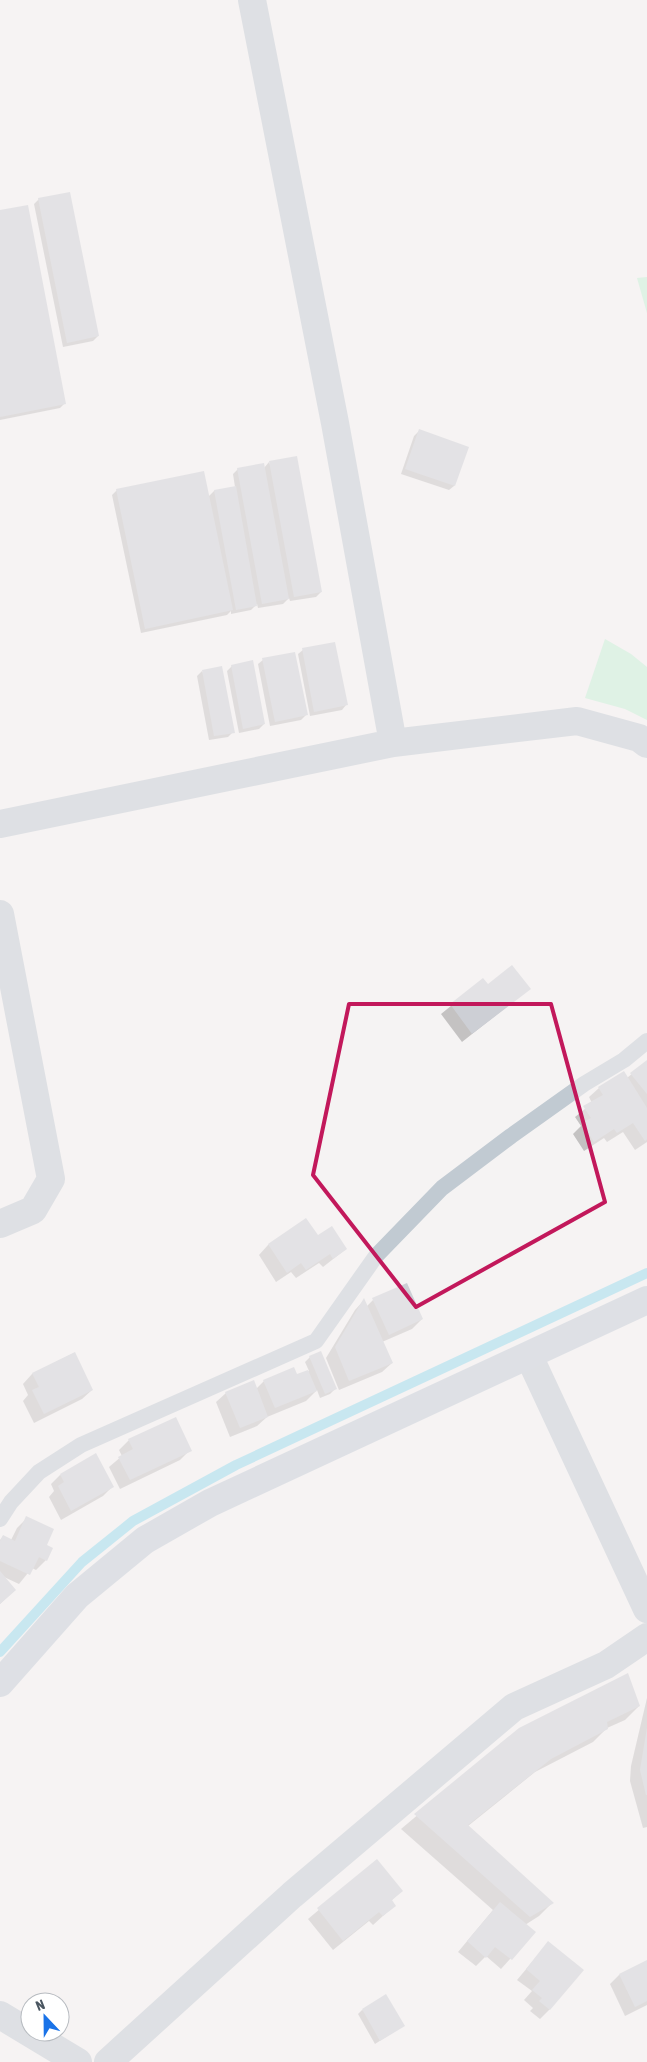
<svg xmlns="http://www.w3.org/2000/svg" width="647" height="2062" viewBox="0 0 647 2062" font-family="'Asap Condensed',sans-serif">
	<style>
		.green { fill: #c3f1d5 }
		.shadow { fill: #0003 }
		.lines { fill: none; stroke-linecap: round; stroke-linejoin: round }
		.stream { stroke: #90daee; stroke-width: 10 }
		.building { fill: #cdcfd5 }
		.lane { stroke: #c1cad2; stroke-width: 16 }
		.street { stroke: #c1cad2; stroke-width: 28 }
		.secondary { stroke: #c1cbd6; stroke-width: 28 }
		.marked { fill: none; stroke: #c2185b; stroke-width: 4; stroke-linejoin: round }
	</style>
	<rect width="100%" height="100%" fill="#f5f3f3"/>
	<path class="green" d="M647 277V313L637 278Z
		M605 639 631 654 647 667V720L625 709 585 698Z"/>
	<path class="shadow" d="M39 199 98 336 93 341 63 347 34 204Z
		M0 212 65 403 60 408 0 420Z
		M419 431 467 448 454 486 449 490 401 474 414 436Z
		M269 462 321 592 316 597 290 601 289 598 283 604 258 608 257 604 251 610 231 614V611L227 615 141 633 112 495 117 490 208 497 214 491 235 487 233 474 238 469 264 468Z
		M303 650 346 705 342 710 310 716 298 654Z
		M263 660 306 715 301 720 270 726 258 664Z
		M232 666 264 724 259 729 239 733 227 671Z
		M202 671 233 732 228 737 209 740 197 676Z
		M483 980 487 986 529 989 462 1042 441 1014Z
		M647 1061V1142L635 1150 623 1132 607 1142 604 1138 584 1151 573 1134 581 1126 575 1117 592 1103 589 1097 599 1088 627 1078Z
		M306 1220 318 1237 346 1249 323 1267 319 1263 296 1278 291 1272 276 1282 259 1255 268 1245Z
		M364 1300 367 1306 373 1300 422 1319 412 1329 382 1342 392 1363 382 1372 339 1390 326 1358 355 1310Z
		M74 1353 92 1390 82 1399 34 1423 23 1401 28 1395 23 1384 32 1374Z
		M310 1357 335 1389 330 1394 320 1398 317 1390 306 1401 267 1417 257 1426 230 1437 216 1402 226 1393 256 1389 264 1381 296 1376 309 1371 305 1362Z
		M129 1440 190 1450 180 1460 120 1489 109 1467 122 1456 119 1450Z
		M60 1475 113 1486 103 1496 61 1520 49 1497 54 1491 51 1484Z
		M27 1518 45 1546 46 1560 36 1570 32 1568 19 1584 4 1577 15 1590 0 1604V1540L3 1536 11 1540 17 1528Z
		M647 1698V1827L643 1828 630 1781 631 1766Z
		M639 1706 625 1720 607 1728 593 1742 535 1772 468 1826 552 1903 539 1916 525 1925 534 1932 501 1969 486 1956 476 1966 458 1952 493 1910 401 1829 520 1729Z
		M377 1861 401 1891 391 1901 395 1905 373 1925 369 1921 333 1950 308 1919Z
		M548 1943 550 2009 540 2019 530 2011 533 2008 524 2000 532 1991 517 1980Z
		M647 1961V2005L625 2016 610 1984 619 1975Z
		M362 2010 403 2026 375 2044 358 2014Z"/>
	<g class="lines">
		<path class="stream" d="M0 1652 82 1562 133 1521 236 1465 647 1273"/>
	</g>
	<path class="building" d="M70 192 99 336 67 343 38 198Z
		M28 205 66 404 0 417V210Z
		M419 429 469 447 455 486 405 469Z
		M297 456 322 592 294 597 269 461Z
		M264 463 289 599 262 604 237 468Z
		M204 471 233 610 145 629 116 489Z
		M236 486 257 606 236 610 214 490Z
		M335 642 348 705 314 712 302 648Z
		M295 652 308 715 275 722 262 658Z
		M253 660 265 724 243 729 231 665Z
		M222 666 235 733 214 736 202 670Z
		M512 965 531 989 472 1034 450 1004 483 978 488 984Z
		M647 1060V1094L630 1073Z
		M624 1071 647 1108V1139L645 1141 633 1123 617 1133 614 1129 594 1142 582 1123 591 1118 583 1106 603 1095 598 1087Z
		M306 1218 318 1235 332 1226 347 1249 333 1259 330 1254 306 1270 301 1263 287 1273 268 1244Z
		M407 1283 423 1319 389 1335 372 1298Z
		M364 1298 393 1363 349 1381 335 1347Z
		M321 1351 337 1389 325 1394 309 1356Z
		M75 1352 93 1390 44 1414 32 1390 39 1387 32 1373Z
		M294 1367 297 1374 308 1370 317 1391 275 1408 263 1380Z
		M254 1380 268 1417 240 1428 225 1392Z
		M176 1417 192 1451 130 1480 118 1457 133 1449 128 1439Z
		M96 1453 114 1487 71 1511 58 1486 64 1482 60 1474Z
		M26 1516 54 1529 47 1545 53 1548 47 1561 39 1557 30 1575 0 1561V1541L3 1535 15 1541Z
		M0 1571 16 1590 0 1604Z
		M628 1673 640 1706 607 1722 608 1729 551 1759 468 1825 554 1903 530 1917 414 1814 519 1728Z
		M647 1728V1795H646L640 1770Z
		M377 1859 403 1891 392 1900 396 1906 383 1916 379 1912 343 1941 317 1908Z
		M500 1902 536 1932 512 1960 495 1947 486 1958 467 1941Z
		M548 1941 584 1970 550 2010 539 2001 542 1998 532 1990 540 1981 526 1969Z
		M647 1960V2001L635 2007 619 1974Z
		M386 1994 405 2026 380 2041 362 2009Z"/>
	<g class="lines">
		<path class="lane" d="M0 1519 11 1502 39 1472 81 1445 316 1341 376 1256 442 1188 511 1136 584 1084 624 1060 647 1041"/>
		<path class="street" d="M252 0 335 423 393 743
			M0 824 393 743 577 721 639 738 647 744
			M0 914 51 1179 33 1210 0 1224
			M529 1356 647 1609
			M0 2015 78 2062
			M108 2062 292 1895 514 1707 606 1665 647 1637"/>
		<path class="secondary" d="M0 1683 77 1596 145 1540 210 1503 647 1300"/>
	</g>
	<path d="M0 0H647V2062H0ZM349 1004H551L605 1202 416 1307 313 1175Z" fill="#f5f3f3" fill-opacity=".55" fill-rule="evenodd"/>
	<path class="marked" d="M349 1004H551L605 1202 416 1307 313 1175Z"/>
	<g transform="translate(45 2017) rotate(338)"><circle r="24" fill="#ffffff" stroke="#b7bbc0"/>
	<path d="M0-4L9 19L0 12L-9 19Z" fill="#1a73e8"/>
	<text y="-8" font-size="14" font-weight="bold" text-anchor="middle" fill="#4a5661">N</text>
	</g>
</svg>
